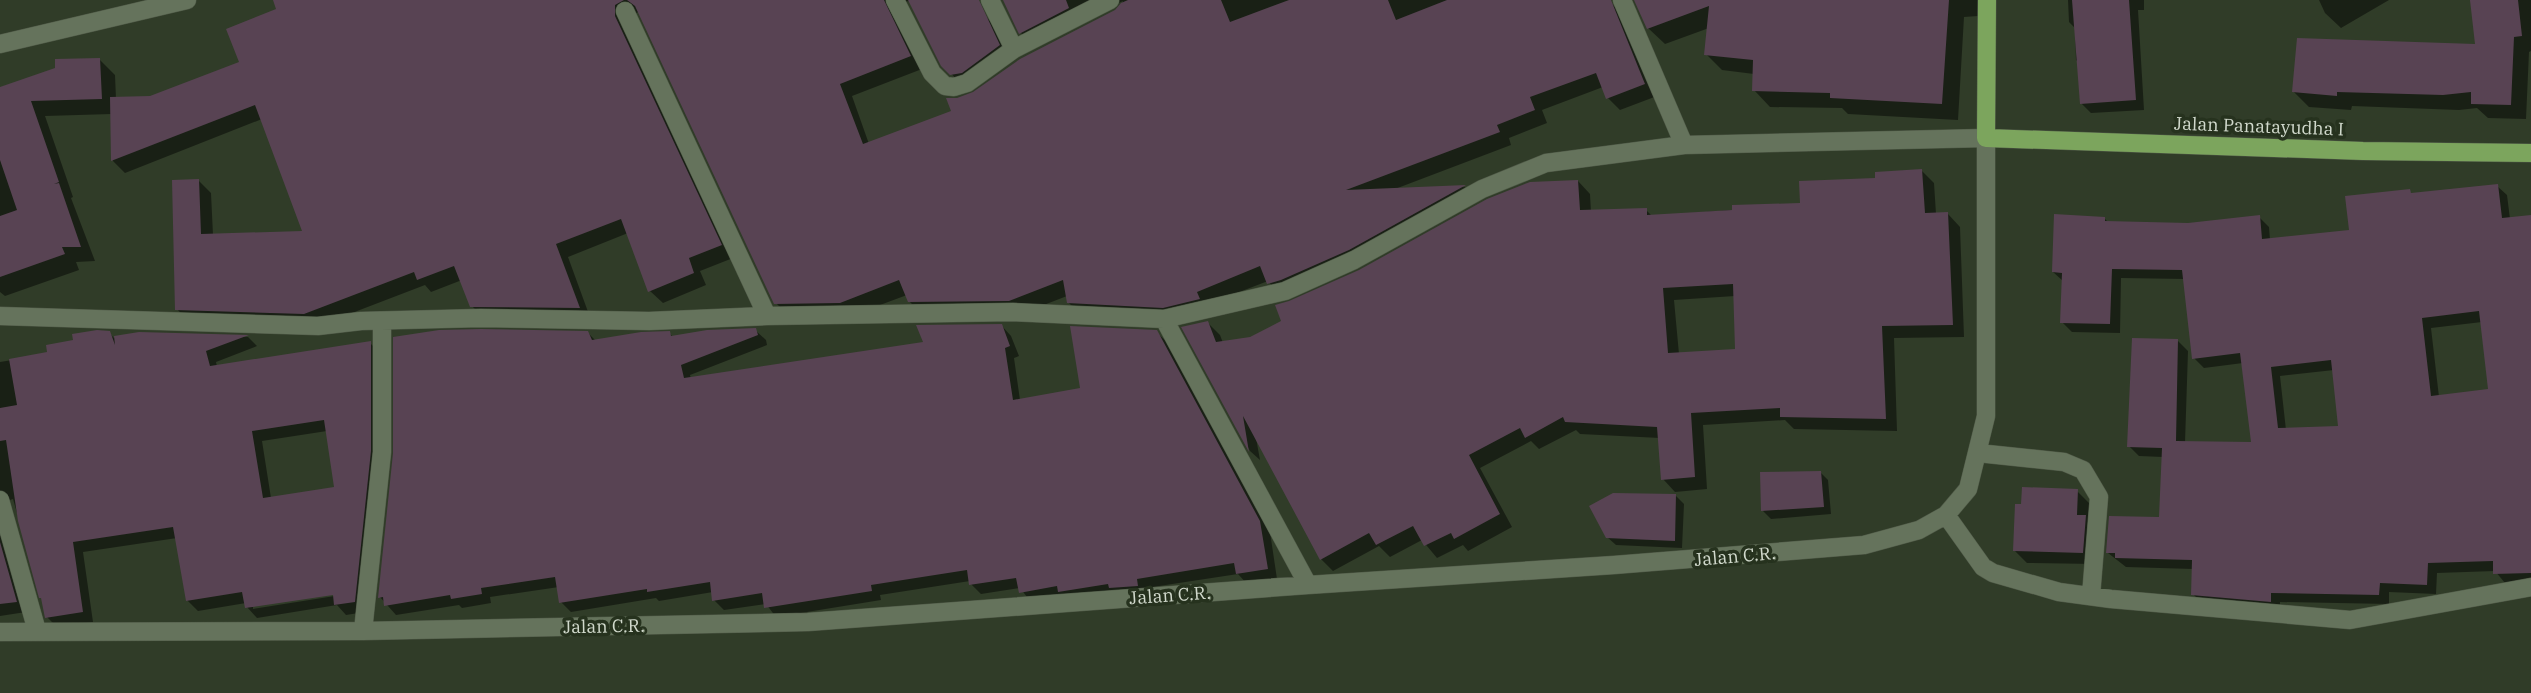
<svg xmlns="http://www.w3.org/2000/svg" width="2531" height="693" viewBox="0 0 2531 693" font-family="'IBM Plex Serif',serif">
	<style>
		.shadow { fill: #0007; fill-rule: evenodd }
		.building { fill: #584353; fill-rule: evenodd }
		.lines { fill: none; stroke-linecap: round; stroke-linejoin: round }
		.minor-casing { stroke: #505a48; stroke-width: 19 }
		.major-casing { stroke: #505a48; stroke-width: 19 }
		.minor { stroke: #65735c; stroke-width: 18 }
		.major { stroke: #7ca55d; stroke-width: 18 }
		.labels { text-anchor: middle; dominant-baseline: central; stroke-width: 7; stroke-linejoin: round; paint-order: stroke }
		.street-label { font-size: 18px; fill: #d1d9cc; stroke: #26321e }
	</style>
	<rect width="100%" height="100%" fill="#303c28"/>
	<path class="shadow" d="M274 0H963L983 14 996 27 1011 59 964 87 943 65 910 1 902 2 922 69 852 96 869 144 953 112 957 100 974 94 1121 8 1123 1 1033 45 1021 33 1018 0H1590L1611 3 1623 16 1657 96 1620 110 1608 98 1603 87 1542 110 1547 123 1509 138 1511 145 1395 189 1465 187 1477 198 1281 295 1268 281 1208 304 1211 312 1081 315 1068 302 1067 296 1023 313 922 314 909 301 907 295 853 315 789 316 776 303 640 11 627 18 733 258 700 271 706 285 663 303 650 291 628 233 568 257 591 320 485 319 472 306 462 280 431 292 425 285 318 326 189 322 177 309 199 181 211 193 213 235 305 233 262 119 125 173 113 161 112 114 45 116 73 197 71 198 95 261 76 262 79 270 5 296 0 292V89L100 60 115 75 116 99 151 97 241 63 278 10Z
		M1636 0H1978V16L1964 17 1958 120 1848 114 1842 108 1770 107 1754 90V74L1722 70 1706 54 1709 28 1665 44 1648 28Z
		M2068 0H2144V10H2138L2144 110 2091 113 2081 103 2080 64 2076 60 2075 28 2069 22Z
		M2319 0H2389L2341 28 2325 13Z
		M2472 0H2531V51L2529 52 2526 119 2488 118 2477 108 2459 110 2352 106 2351 110 2309 107 2294 92 2477 46Z
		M1921 170 1934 183 1936 214H1948L1960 227 1964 337 1894 338 1897 431 1794 429 1785 420 1703 425 1707 489 1675 492 1663 479 1660 438 1580 434 1576 430 1539 449 1531 441 1480 468 1512 527 1468 551 1463 545 1437 558 1422 540 1390 557 1379 546 1333 571 1321 559 1256 438 1260 460 1250 451 1184 328 1207 322 1220 335 1223 343 1251 338 1578 181 1590 194 1591 212 1646 210 1652 216 1802 205 1877 180ZM1735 296 1736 351 1679 354 1674 300Z
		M2497 186 2507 195 2510 219 2531 217V582L2505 583 2495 571 2437 573 2436 594 2389 592V604L2280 602V611L2203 604 2193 594V569L2126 567 2108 553 2161 518 2163 457 2139 456 2129 446 2178 341 2188 351 2185 443 2253 444 2243 363 2204 368 2194 358 2185 279 2121 278 2120 333 2072 332 2062 322 2063 281 2053 272 2104 218 2109 223 2188 225 2259 217 2269 227 2270 240 2351 232 2409 191 2413 195ZM2482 322 2490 391 2439 397 2431 328ZM2334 370 2340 427 2286 430 2280 376Z
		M1001 325 1011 336 1019 356 1014 358 1020 400 1082 390 1156 332 1167 342 1270 532 1277 579 1247 584 1238 574 1146 588 1031 602 1020 588 981 594 971 584 970 581 880 595 881 600 776 617 766 604 724 610 714 600 713 592 659 601 656 598 571 612 561 602 559 587 490 597 491 603 462 608 459 605 396 615 380 597 588 333 596 341 669 333 673 337 755 330 766 340 767 345 690 375 691 379 925 343Z
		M109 333 114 338 139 333 248 337 257 346 216 362 217 367 370 343 380 353 365 612 346 615 337 605 257 618 247 607 246 603 198 611 187 600 177 538 83 552 93 622 57 627 47 617 13 499 1 503 0 509V362L49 354ZM327 431 336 488 271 498 262 441ZM341 592V595L253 609V605Z
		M1820 472 1828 480 1831 514 1771 519 1763 511Z
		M2077 491 2089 503V520L2095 564 2027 563 2015 551Z
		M1676 496 1684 504 1682 548 1616 545 1607 537Z
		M0 519 26 612 0 616Z"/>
	<path class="building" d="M273 0H624L615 5V16L722 245 689 258 694 273 648 292 621 219 556 244 580 308 470 307 454 266 417 280 414 272 304 314 175 310 172 180 199 179 201 234 302 231 255 105 111 161 110 97 150 96 239 62 226 29 276 9Z
		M627 0H884L911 56 840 84 863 144 951 111 946 98H957L973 92 1020 59 1115 10 1121 3 1128 0H1221L1230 22 1289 0H1388L1396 20 1447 0H1611L1645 84 1606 99 1596 73 1530 97 1535 110 1497 125 1500 132 1346 190 1466 185 1349 250 1281 280 1267 284 1260 266 1197 292 1200 299 1163 308 1067 303 1063 280 1009 301 908 302 899 280 840 303 774 304 635 6Z
		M908 0H979L1000 45 962 73 950 75 941 66Z
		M1003 0H1066L1069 8 1019 34Z
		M1634 0H1949L1942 104 1830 98V93L1752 91 1753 60 1704 55 1709 6 1647 29Z
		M2072 0H2129L2136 100 2080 104Z
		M2470 0H2518L2522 36 2514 37 2511 105 2471 104V92L2443 95 2337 92V96L2292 92 2297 38 2475 44Z
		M100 58 102 99 31 101 59 182 54 184 59 183 81 247H62L65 254 0 277V216L17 210 0 160V87L55 68V59Z
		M1922 169 1925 213 1948 212 1953 325 1882 326 1886 419 1780 417V408L1691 413 1695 477 1661 480 1657 427 1565 422 1563 417 1525 438 1520 428 1469 455 1500 514 1454 539 1451 533 1424 546 1413 526 1376 545 1369 533 1320 560 1243 416 1249 452 1181 327 1208 321 1216 342 1250 337 1281 321 1275 305 1289 301 1359 270 1487 199 1530 182 1578 180 1580 210 1647 208V215L1732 210V205L1800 203 1799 181 1875 178V172ZM1733 284 1735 349 1668 353 1663 288Z
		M2498 184 2502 218 2531 215V573L2493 574V561L2428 563 2427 585 2380 583 2379 595 2271 593V602L2191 595 2192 560 2115 558V553H2106L2109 516 2159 517 2162 448 2127 447 2132 338 2178 339 2176 441 2251 442 2240 353 2192 359 2182 270 2112 269 2110 324 2060 323 2062 273 2052 272 2054 214 2105 217V221L2188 223 2260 215 2262 239 2349 230 2345 196 2410 189 2411 193ZM2479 311 2488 389 2431 396 2422 318ZM2331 360 2338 426 2278 428 2271 367Z
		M1002 324 1010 346 1005 348 1013 400 1080 388 1070 326 1157 330 1260 521 1268 569 1236 574 1234 563 1137 579 1138 586 1109 588 1108 584 1058 592 1057 586 1019 593 1016 578 969 585 967 570 871 585 872 591 764 608 762 593 712 601 710 582 647 592V589L559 603 555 577 481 588 482 594 451 599 450 595 384 606 383 597 378 598 393 453V337L439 330 481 329 588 331 592 340 641 332 670 331 671 336 707 330 756 328 758 335 681 365 684 378 923 342 916 325Z
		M97 330 110 331 115 345 114 336 139 332 249 335 206 351 210 366 371 341V451L355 602 334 605 333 595 245 608 242 592 186 601 173 527 73 542 83 612 45 618 41 598H39L18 521 6 440 0 441V408L17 405 9 359 47 352 46 345 73 340 72 334ZM324 420 334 487 263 498 252 431Z
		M1821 471 1824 507 1761 511 1760 472Z
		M2022 487 2078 489 2077 515H2086L2083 553 2013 551 2015 504H2021Z
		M1613 493 1676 494 1675 541 1606 538 1589 506Z
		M0 542 17 602 0 604Z"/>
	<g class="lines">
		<defs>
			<path id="minor" d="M895 0 932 73 945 86 954 87 967 83 1014 49 1110 0
				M990 0 1014 49
				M1622 0 1684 145
				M625 11 767 316
				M0 44 187 0
				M0 316 318 326 361 321 481 318 649 321 767 316 1013 312 1164 319 1285 291 1354 260 1482 189 1546 163 1684 145 1986 138V416L1968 489 1946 515 1919 530 1864 545 1614 565 1308 585 808 622 363 631 0 632
				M1164 319 1308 585
				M1978 453 2064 462 2083 470 2099 497 2091 596
				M0 500 37 631
				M1946 515 1983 567 1993 573 2059 592 2111 599 2350 620 2531 587
				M363 631 382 452V322"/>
			<path id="major" d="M1987 0 1986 138 2363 151 2531 153"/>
		</defs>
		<use href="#minor" class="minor-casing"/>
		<use href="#major" class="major-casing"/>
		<use href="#minor" class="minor"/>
		<use href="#major" class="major"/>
	</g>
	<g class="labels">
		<g class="street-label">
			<text transform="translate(2259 126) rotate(2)">Jalan Panatayudha I</text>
			<text transform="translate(1735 556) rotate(-5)">Jalan C.R.</text>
			<text transform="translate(1170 595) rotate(-4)">Jalan C.R.</text>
			<text transform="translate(604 626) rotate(-1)">Jalan C.R.</text>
		</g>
	</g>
</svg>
